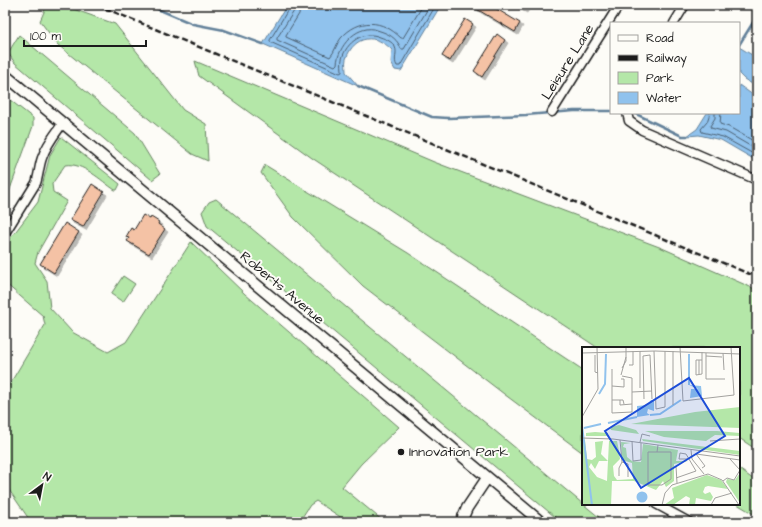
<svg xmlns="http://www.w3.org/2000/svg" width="762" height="527" viewBox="0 0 762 527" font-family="'Architects Daughter',sans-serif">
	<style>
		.green { fill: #b4e7a8; stroke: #688262 }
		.water { fill: #90c2ed; stroke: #628099 }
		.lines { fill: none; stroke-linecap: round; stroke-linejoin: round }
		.shore { stroke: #4a5e70; stroke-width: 1 }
		.stream { stroke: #628099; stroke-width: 2.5 }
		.building { fill: #f4c2a5; stroke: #1c1c1c; filter: url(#shadow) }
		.minor-casing { stroke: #1c1c1c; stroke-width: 11 }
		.tertiary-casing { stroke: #1c1c1c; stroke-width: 13 }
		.minor { stroke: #fdfcf7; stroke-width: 8 }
		.tertiary { stroke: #fdfcf7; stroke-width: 10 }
		.rail { stroke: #1c1c1c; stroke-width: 2.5; stroke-dasharray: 6 3; stroke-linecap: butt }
		.poi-dot { fill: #1c1c1c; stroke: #fdfcf7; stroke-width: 1.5 }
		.labels { text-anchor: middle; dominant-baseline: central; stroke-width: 4; stroke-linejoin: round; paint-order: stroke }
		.street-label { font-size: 14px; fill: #1c1c1c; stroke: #fdfcf7 }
		.poi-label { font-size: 14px; fill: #1c1c1c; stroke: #fdfcf7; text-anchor: start }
		.inset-river { fill: none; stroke: #90c2ed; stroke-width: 2 }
		.inset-road { fill: none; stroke: #a3a29f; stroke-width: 1 }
		.view { fill: #1d4ed8; fill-opacity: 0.15; stroke: #1d4ed8; stroke-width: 2 }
		.inset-edge { fill: none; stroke: #1c1c1c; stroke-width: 2 }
	</style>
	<defs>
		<filter id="shadow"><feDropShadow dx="3" dy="3" stdDeviation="0" flood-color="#0004"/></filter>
	</defs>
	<rect width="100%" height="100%" fill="#fdfcf7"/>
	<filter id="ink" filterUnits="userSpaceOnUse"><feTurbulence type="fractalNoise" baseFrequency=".025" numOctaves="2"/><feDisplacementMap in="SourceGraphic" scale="8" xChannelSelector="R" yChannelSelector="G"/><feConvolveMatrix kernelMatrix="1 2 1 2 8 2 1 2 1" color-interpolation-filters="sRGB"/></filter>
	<g filter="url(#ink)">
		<path class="green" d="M47 5H62L115 24 183 110 206 124 208 161 192 154 58 45 40 21Z
			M19 35 135 133 160 174 152 180 15 63 8 53Z
			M195 61 434 162 662 248 757 290V450L739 438V348H598L312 158 199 76Z
			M5 96 33 118V126L5 203Z
			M61 137 120 184 117 190H115C100 180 83 162 65 165L52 184 53 192 67 201 38 252 35 263 47 281 50 308 72 332 108 352 126 342 191 242 245 294 399 427 361 464 342 487 383 521 386 522H348L316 501 310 505 299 522H31L5 484V392L45 325 43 316 5 283V243L16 231 38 202 50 155Z
			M265 165 408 253 583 370V453L504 394 363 286 293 217 261 173Z
			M216 199 583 504 605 522H561L207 226 202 212 209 202Z
			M123 276 135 284 123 302 111 294Z
			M739 469 757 482V516L737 504H739Z"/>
		<path class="water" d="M287 5H441L401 71 395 70 391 63 392 50C376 33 354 35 346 59 345 63 346 68 346 72L358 86 263 44Z
			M739 47 757 58V87L744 79 739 74Z
			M739 85 757 98V161L721 140 699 135 687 136 697 129 707 113H739Z"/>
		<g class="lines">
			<path class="shore" d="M290 5 289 8 270 40V42L340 73 342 72C342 68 341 63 342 59 346 42 364 30 380 37 386 39 393 42 395 47 398 53 393 60 397 66H400L436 5
				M295 5 294 11 277 38V40L335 66 337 64C338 47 355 26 374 29 377 30 380 31 383 32 391 35 398 40 401 49H404L430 5
				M301 5 299 14 286 35V37L330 57C335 52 336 44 341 38 359 18 382 19 401 38H403L423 5
				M710 113 707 122 701 129 702 132 723 137 757 156
				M715 113V118L710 126 711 128 726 132 757 150
				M721 113 720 124 729 127 757 143"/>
			<path class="stream" d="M148 5 193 24 224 30 263 44
				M739 45 757 16
				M358 86 432 117 448 118 526 115 574 111H611
				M634 113 682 136H687"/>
		</g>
		<path class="building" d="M470 5H490L520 23 515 32Z
			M515 5H527L524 10Z
			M465 19 473 24 450 61 442 56Z
			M497 34 505 40 482 77 474 71Z
			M92 184 104 192 83 227 70 220Z
			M143 215 150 219 151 217 159 222 158 224 165 229 149 254 127 241 129 238 126 237 131 228 134 230Z
			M65 223 79 232 54 273 40 264Z"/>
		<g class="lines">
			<defs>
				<path id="minor" d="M674 23 685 5
					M552 112 619 5
					M627 113 629 121 642 130 757 180
					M5 233 36 183C39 175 39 166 42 158 46 145 55 134 63 123
					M656 504 689 522"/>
				<path id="tertiary" d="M5 75 541 522
					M461 522 467 508 487 478"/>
			</defs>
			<use href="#minor" class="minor-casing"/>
			<use href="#tertiary" class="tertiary-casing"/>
			<use href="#minor" class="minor"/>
			<use href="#tertiary" class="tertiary"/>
			<path class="rail" d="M97 5 757 277"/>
		</g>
	</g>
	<circle class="poi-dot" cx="401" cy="452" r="4"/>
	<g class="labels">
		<g class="street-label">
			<text transform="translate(568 62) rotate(-58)">Leisure Lane</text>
			<text transform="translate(282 288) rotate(40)">Roberts Avenue</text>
		</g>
		<g class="poi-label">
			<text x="409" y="452">Innovation Park</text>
		</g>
	</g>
	<g transform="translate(582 347)">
		<rect width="158" height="158" fill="#fdfcf7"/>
		<path d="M158 60V81L49 77 113 65ZM37 78 54 83 57 87 29 83 28 80ZM63 84H135L158 86V89L133 88 124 94 82 90ZM13 85 26 86V89H4V86ZM0 92 3 93 5 112 10 113 14 110 13 95 21 94 19 107 26 114H17L13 122 9 116 7 120 15 130 25 134 27 94H35L37 104 38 112 31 119 32 129 35 133 51 132 50 116 40 113 39 95 49 96 42 97 41 100 44 101 45 110 50 114 59 115 61 97 96 103 94 114H106L92 117V134L84 140 81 134 74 143 52 134H30L29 158H0ZM60 92 158 104V108L61 94ZM158 126V156L144 135 145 132 153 133ZM125 128 139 133 146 142 126 139 123 140 121 145 123 147 128 145 131 150 129 154 114 151 113 158H107L108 151 104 149 91 158H82L92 151 90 141Z" fill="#b4e7a8"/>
		<path d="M107 38 119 39 120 49 108 51 109 42H116ZM69 53H72V64L66 62 65 66 68 68 55 70V59L65 58ZM54.5 150a5.5 5.5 0 1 1 11 0a5.5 5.5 0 1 1-11 0Z" fill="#90c2ed"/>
		<path class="inset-river" d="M107 7V38M17 47 23 37 24 7M68 68 78 67 99 53M26 76 55 70M0 79 10 158M2 81 19 77"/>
		<path class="inset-road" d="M98 0 101 54 152 48 149 0M58 4V41M72 4 74 62 83 60V4M91 4V58M120 5V27L114 28V13H120M0 6 73 4 158 7M124 6V32H143M141 6 142 23M13 8V25L16 26M124 9 140 10M117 13V27M47 18H51V4M40 21 44 14V0M30 22V66L50 65V31L40 29M39 28 44 10M30 39 42 40V32H39M50 45 70 44M62 52 61 9 68 8 70 52M30 53H41L42 57M38 53V58L50 57M0 70 16 42 15 0M0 91 31 92 158 109M38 93 40 115M50 94 51 114 59 113V96M128 94 158 92M58 95 60 87 68 89M109 103 110 112 122 127M75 105H66V138H80L89 132V105H75L76 98M40 115 46 117V130M94 119 95 136M120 121 123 119 114 107 158 113M37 129V121L40 115M94 131 114 124 104 107 98 106 97 112H105M141 134 145 131 152 133 158 123 148 112M80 158 83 146 90 138 126 127 140 133 157 158M129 158 133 151 150 146"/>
		<path class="view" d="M107 31 143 89 59 141 23 84Z"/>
		<rect width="158" height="158" class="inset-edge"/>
	</g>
	<rect width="762" height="527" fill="none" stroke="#fdfcf7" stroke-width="20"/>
	<rect x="10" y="10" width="742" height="507" fill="none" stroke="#1c1c1c" stroke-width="1.5" filter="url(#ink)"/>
	<rect x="610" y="22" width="130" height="92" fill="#fdfcf7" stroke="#a3a29f"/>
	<rect x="618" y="35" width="20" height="6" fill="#fdfcf7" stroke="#a3a29f"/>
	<text x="646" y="42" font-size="12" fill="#1c1c1c">Road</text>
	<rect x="618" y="55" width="20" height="6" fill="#1c1c1c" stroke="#a3a29f"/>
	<text x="646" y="62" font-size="12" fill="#1c1c1c">Railway</text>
	<rect x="618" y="72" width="20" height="12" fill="#b4e7a8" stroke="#a3a29f"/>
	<text x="646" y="82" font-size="12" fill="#1c1c1c">Park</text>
	<rect x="618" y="92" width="20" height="12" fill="#90c2ed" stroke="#a3a29f"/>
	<text x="646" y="102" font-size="12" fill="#1c1c1c">Water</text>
	<g transform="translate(42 485) rotate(32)" stroke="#fdfcf7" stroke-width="3" paint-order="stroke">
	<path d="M0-3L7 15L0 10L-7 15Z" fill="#1c1c1c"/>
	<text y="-6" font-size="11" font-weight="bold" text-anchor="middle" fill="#1c1c1c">N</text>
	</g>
	<path d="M24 40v6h122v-6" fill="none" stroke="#1c1c1c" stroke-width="2"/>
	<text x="30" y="40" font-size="12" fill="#1c1c1c" stroke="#fdfcf7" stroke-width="3" paint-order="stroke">100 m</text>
</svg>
